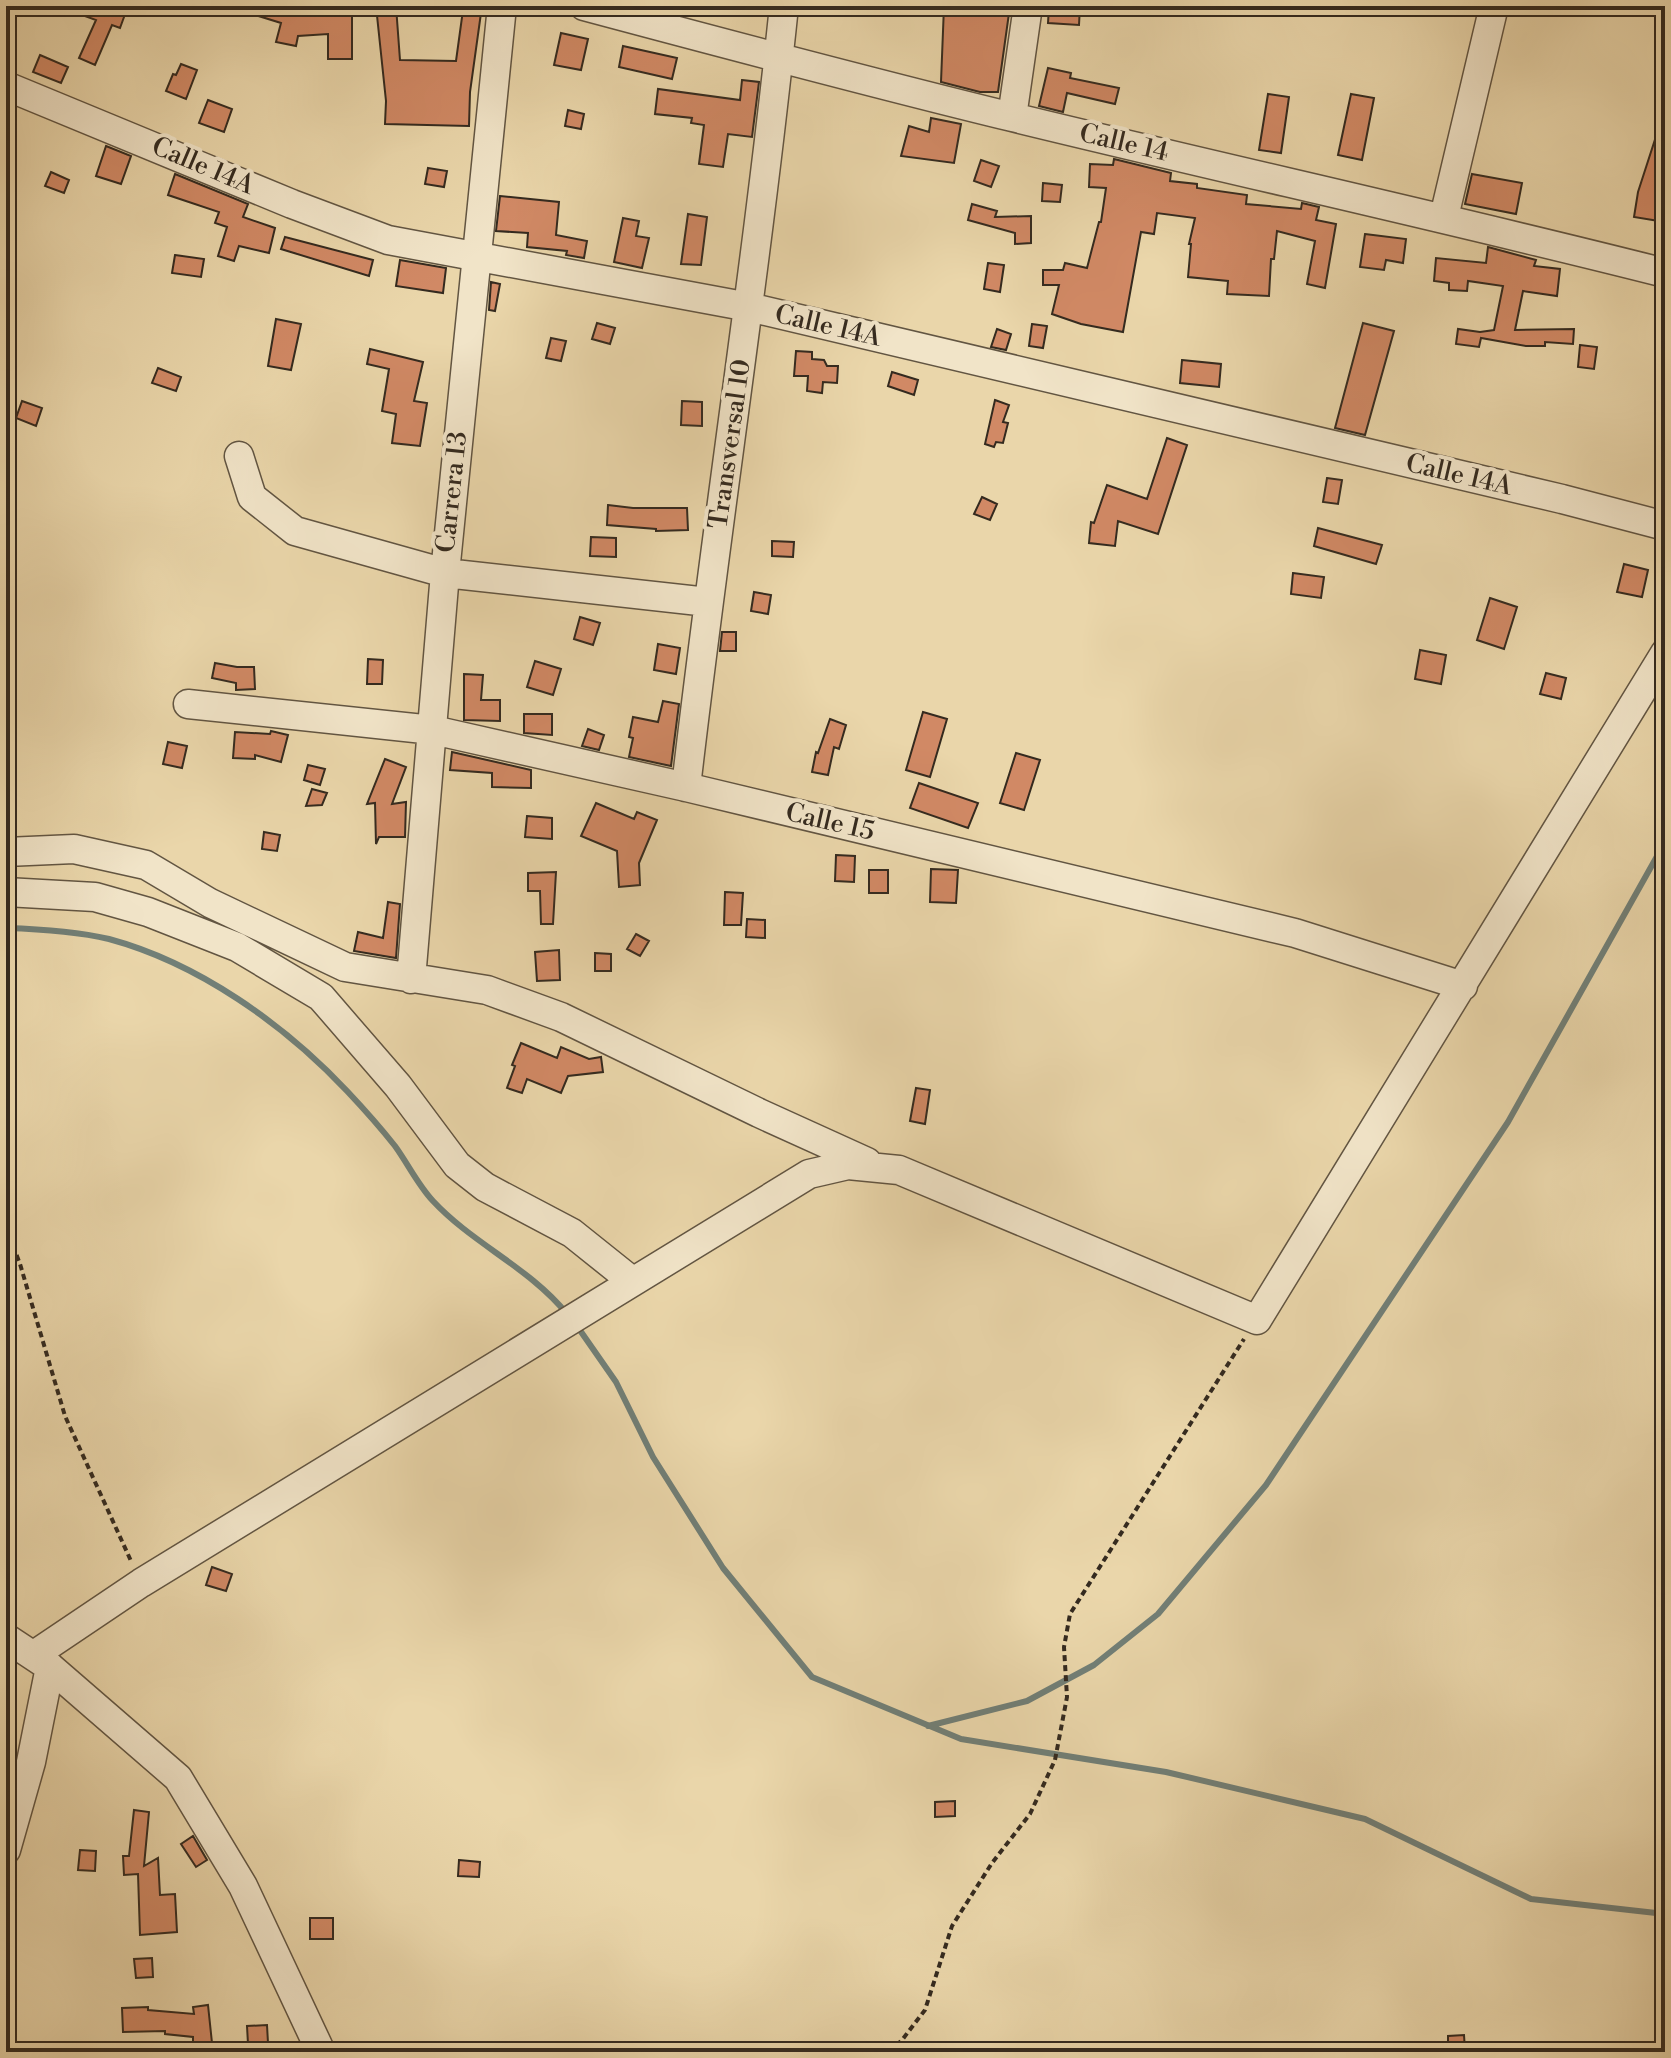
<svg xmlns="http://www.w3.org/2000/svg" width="1671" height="2058" viewBox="0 0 1671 2058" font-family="'Libre Bodoni',serif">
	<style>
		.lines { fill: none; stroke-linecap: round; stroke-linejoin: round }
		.stream { stroke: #717f77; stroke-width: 6 }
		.building { fill: #d18965; stroke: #342a1f; stroke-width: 2 }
		.minor-casing { stroke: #625542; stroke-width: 31 }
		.path { stroke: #342a1f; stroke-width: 4; stroke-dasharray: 6 4; stroke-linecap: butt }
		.minor { stroke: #f1e4c8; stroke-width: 28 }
		.labels { text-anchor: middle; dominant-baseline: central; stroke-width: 8; stroke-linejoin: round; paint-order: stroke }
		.street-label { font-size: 26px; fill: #342a1f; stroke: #f1e4c8 }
	</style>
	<rect width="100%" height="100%" fill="#ead6aa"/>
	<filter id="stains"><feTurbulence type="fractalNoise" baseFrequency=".0025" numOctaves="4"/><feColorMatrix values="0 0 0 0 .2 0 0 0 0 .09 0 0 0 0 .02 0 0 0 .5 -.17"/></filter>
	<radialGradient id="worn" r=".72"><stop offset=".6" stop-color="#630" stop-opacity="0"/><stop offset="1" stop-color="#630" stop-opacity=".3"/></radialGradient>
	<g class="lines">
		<path class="stream" d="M6 928C40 929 75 931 109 939 198 963 284 1024 347 1091 363 1108 380 1127 395 1146 408 1164 418 1185 433 1201 473 1244 530 1268 567 1314
			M577 1326 616 1382 653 1457 723 1568 812 1677 961 1739 1166 1772 1365 1819 1531 1899 1665 1914
			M928 1726 1027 1701 1094 1665 1158 1614 1266 1485 1508 1122 1665 842"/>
	</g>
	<path class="building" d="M63 6H128L120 28 112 25 95 65 79 58 96 20 63 8Z
		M240 6H352V59H328V34L298 36 296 46 276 42 281 23 239 10Z
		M376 6H396L400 60 456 61 463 10 481 13 470 92 469 126 385 124 386 101Z
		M944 6H1010L998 92H980L941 82Z
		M1049 6H1080L1079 25 1048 23Z
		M561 33 588 39 581 70 554 65Z
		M623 46 677 58 672 79 619 67Z
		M40 55 68 67 61 83 33 72Z
		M181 64 197 70 186 99 166 91 173 74 176 75Z
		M1048 68 1071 73 1070 78 1119 88 1115 104 1067 93 1063 112 1039 106Z
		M742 80 759 82 752 137 728 134 723 167 699 164 704 125 691 123 692 118 655 114 658 89 740 100Z
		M1268 94 1289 97 1281 153 1259 150Z
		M1351 94 1374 98 1362 160 1338 155Z
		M208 100 232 109 224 132 199 123Z
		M568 110 584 114 581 129 565 126Z
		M931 118 961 124 954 163 901 156 909 126 929 132Z
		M1661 121 1665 122V222L1634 217 1638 192Z
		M106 146 131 156 121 184 96 176Z
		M1114 159 1171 173 1170 181 1197 184V188L1247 195 1246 204 1301 209 1302 203 1319 207 1316 220 1336 224 1325 288 1307 284 1315 241 1277 231 1274 259H1271L1269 296 1227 294 1228 281 1188 277 1191 244H1189L1195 218 1157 213 1154 234 1141 232 1123 332 1081 324 1052 314 1059 285H1043V270H1063L1065 263 1087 268 1099 222H1101L1106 188 1089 187 1090 164 1113 165Z
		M981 160 999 166 991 187 974 181Z
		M428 168 447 171 444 187 425 184Z
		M51 172 69 180 64 193 45 186Z
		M175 174 248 204 243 217 275 228 269 253 239 246 234 261 218 256 227 227 215 223 219 212 168 195Z
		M1472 174 1522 183 1516 214 1465 204Z
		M1043 183 1062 185 1060 202 1042 201Z
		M500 196 559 202 556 235 587 241 584 258 566 255 567 251 527 247 528 233 496 231Z
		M972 204 997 211 995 217 1031 216V243L1015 244V233L968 220Z
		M688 214 707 217 701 265 681 264Z
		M623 218 639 221 636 236 649 238 642 268 614 262Z
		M1365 234 1406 239 1403 263 1386 260 1384 270 1360 267Z
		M285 237 373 260 369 276 281 249Z
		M1488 247 1536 260 1534 266 1560 269 1557 296 1523 291 1515 330 1574 329 1573 344 1545 342V346H1526L1481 338 1479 347 1456 344 1458 329 1480 332 1494 330 1503 286 1468 281 1467 291 1449 290V283L1434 281 1436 258 1486 263Z
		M175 255 204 259 201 277 172 273Z
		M400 260 446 268 443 293 396 286Z
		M988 263 1004 265 1000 292 984 289Z
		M491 282 500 284 495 311 489 310Z
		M276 319 301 324 291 370 268 366Z
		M597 323 615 328 610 344 592 339Z
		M1363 323 1394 331 1365 435 1335 428Z
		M1032 324 1047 326 1043 348 1029 346Z
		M997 329 1011 334 1006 350 991 347Z
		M551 338 566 341 561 361 546 358Z
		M1580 345 1597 347 1594 369 1578 367Z
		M370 349 423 362 414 401 427 403 420 446 392 443 396 414 382 411 389 369 367 364Z
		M796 351 812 352V359L824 360 827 366H838L837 383 823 382 822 393 807 391 808 376H794Z
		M1182 360 1221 364 1219 387 1180 383Z
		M158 368 181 377 176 391 152 383Z
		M892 372 918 380 914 395 888 386Z
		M995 400 1009 405 1003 422 1008 423 1003 443 996 442 994 447 985 444Z
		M22 401 42 408 36 426 16 418Z
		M682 401 702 402V426L681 425Z
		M1167 438 1187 445 1158 534 1118 521 1115 546 1089 543 1091 522 1094 523 1107 485 1147 499Z
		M1327 478 1342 480 1338 504 1323 502Z
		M982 497 997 504 990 520 974 514Z
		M608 505 633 508H687L688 530 656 531V529L607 525Z
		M1318 528 1382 545 1376 564 1314 546Z
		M591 537 616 538V557L590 556Z
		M772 541 794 542 793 557 772 556Z
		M1624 564 1648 570 1642 597 1617 592Z
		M1293 573 1324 577 1321 598 1291 594Z
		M754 592 771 595 768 614 751 611Z
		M1490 598 1517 607 1504 649 1477 640Z
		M580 617 600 623 593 645 574 639Z
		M722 632H736V651H720Z
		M658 644 680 648 676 674 654 670Z
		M1420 650 1446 655 1441 684 1415 679Z
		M368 659 383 660 382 684H367Z
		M535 661 561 669 553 695 527 687Z
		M215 663 237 667H254L255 689 236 690V683L212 678Z
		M1546 673 1566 678 1561 699 1540 694Z
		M464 674 483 675 481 700H500V721L464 720Z
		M663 701 679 704 671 766 629 757 633 738 629 737 633 717 658 722Z
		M923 712 947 719 930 777 906 770Z
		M524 714H552V735L524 733Z
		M830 719 846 725 839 749 834 747 828 775 812 772 816 752 818 753Z
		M588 729 604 735 599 750 582 746Z
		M271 731 288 735 281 762 255 755V759L233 758 235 732 270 734Z
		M168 742 187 746 182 768 163 764Z
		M452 752 531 770V788L492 787V773L450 770Z
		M1016 753 1040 760 1024 810 1000 803Z
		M385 759 406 767 392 804 406 802 405 837H379L376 844 375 803 367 804Z
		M308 765 325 769 320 785 304 780Z
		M919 783 978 803 968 828 910 808Z
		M312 789 327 793 322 805 306 806Z
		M596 803 634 819 637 812 657 820 639 863 640 885 619 887 617 851 581 836Z
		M527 816 552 818V839L525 837Z
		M264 832 280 835 277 851 262 849Z
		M836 855 855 856 854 882 835 881Z
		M931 869 958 870 956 903 930 902Z
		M869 870H888V893H869Z
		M556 872 553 924H541L540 891H528V873Z
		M725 892 743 893 741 925H724Z
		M388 902 400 904 396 958 354 951 358 932 383 938Z
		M747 919 765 920V938L746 937Z
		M636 934 649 941 640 956 627 949Z
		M559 950 560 980 537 981 535 952Z
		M595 953 611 954V971H595Z
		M521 1043 557 1058 561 1047 589 1059 601 1057 603 1072 568 1076 561 1093 527 1079 522 1093 507 1088 515 1066 512 1065Z
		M916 1088 930 1090 925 1124 910 1121Z
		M212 1567 232 1574 226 1591 206 1585Z
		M955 1801V1816L935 1817V1802Z
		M134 1810 149 1812 144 1866 158 1858 160 1895 175 1894 177 1932 140 1935 138 1874 124 1875 123 1856H129Z
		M193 1836 207 1860 196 1867 181 1844Z
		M80 1850 96 1851 95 1871 78 1870Z
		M459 1860 480 1862 479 1877 458 1876Z
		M310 1918H333V1939H310Z
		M152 1958 153 1977 136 1978 134 1959Z
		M208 2005 212 2043H193V2037L165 2034V2031L123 2032 122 2008 148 2007V2010L194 2014 193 2007Z
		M267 2025 268 2043 248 2044 247 2026Z
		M1464 2035 1465 2050 1448 2051V2036Z"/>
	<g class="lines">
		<defs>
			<path id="minor" d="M584 6C726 44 868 82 1012 117 1229 170 1448 218 1665 273
				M6 86 292 204 388 240 749 307 1562 499 1665 526
				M1012 117 1028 6
				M1444 217 1494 6
				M239 456 252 497 295 531 445 573 708 602
				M188 704 433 730 686 787 1295 933 1463 986
				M686 787C716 526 757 267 784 6
				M6 852 74 849 146 865 210 903 345 967 487 990 561 1017 759 1113 867 1162
				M6 892 95 897 148 912 237 947 321 997 398 1086 457 1165 485 1187 572 1233 632 1281
				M411 979 445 573 502 6
				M6 1638 50 1667 178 1778 243 1886 321 2052
				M34 1655 141 1583 809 1174 848 1165 899 1170 1257 1320 1665 653
				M6 1850 31 1762 50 1667"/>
		</defs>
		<use href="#minor" class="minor-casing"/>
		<path class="path" d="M6 1227 20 1264 65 1416 131 1561
			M889 2052 902 2040 925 2010 952 1926 992 1863 1030 1814 1055 1760 1067 1697 1064 1647 1070 1614 1244 1339"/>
		<use href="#minor" class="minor"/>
	</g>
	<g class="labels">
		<g class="street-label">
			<text transform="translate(1124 143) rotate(13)">Calle 14</text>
			<text transform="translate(203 166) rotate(23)">Calle 14A</text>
			<text transform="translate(828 326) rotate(13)">Calle 14A</text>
			<text transform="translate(730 444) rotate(-82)">Transversal 10</text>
			<text transform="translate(1459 475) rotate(13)">Calle 14A</text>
			<text transform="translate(452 492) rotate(-84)">Carrera 13</text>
			<text transform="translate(830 822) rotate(13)">Calle 15</text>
		</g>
	</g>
	<rect width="1671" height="2058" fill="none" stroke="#ead6aa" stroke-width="32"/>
	<rect x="8" y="8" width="1655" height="2042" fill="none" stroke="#342a1f" stroke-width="4"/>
	<rect x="16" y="16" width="1639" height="2026" fill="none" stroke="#342a1f" stroke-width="2"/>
	<rect width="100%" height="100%" filter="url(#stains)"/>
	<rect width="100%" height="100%" fill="url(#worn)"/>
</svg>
